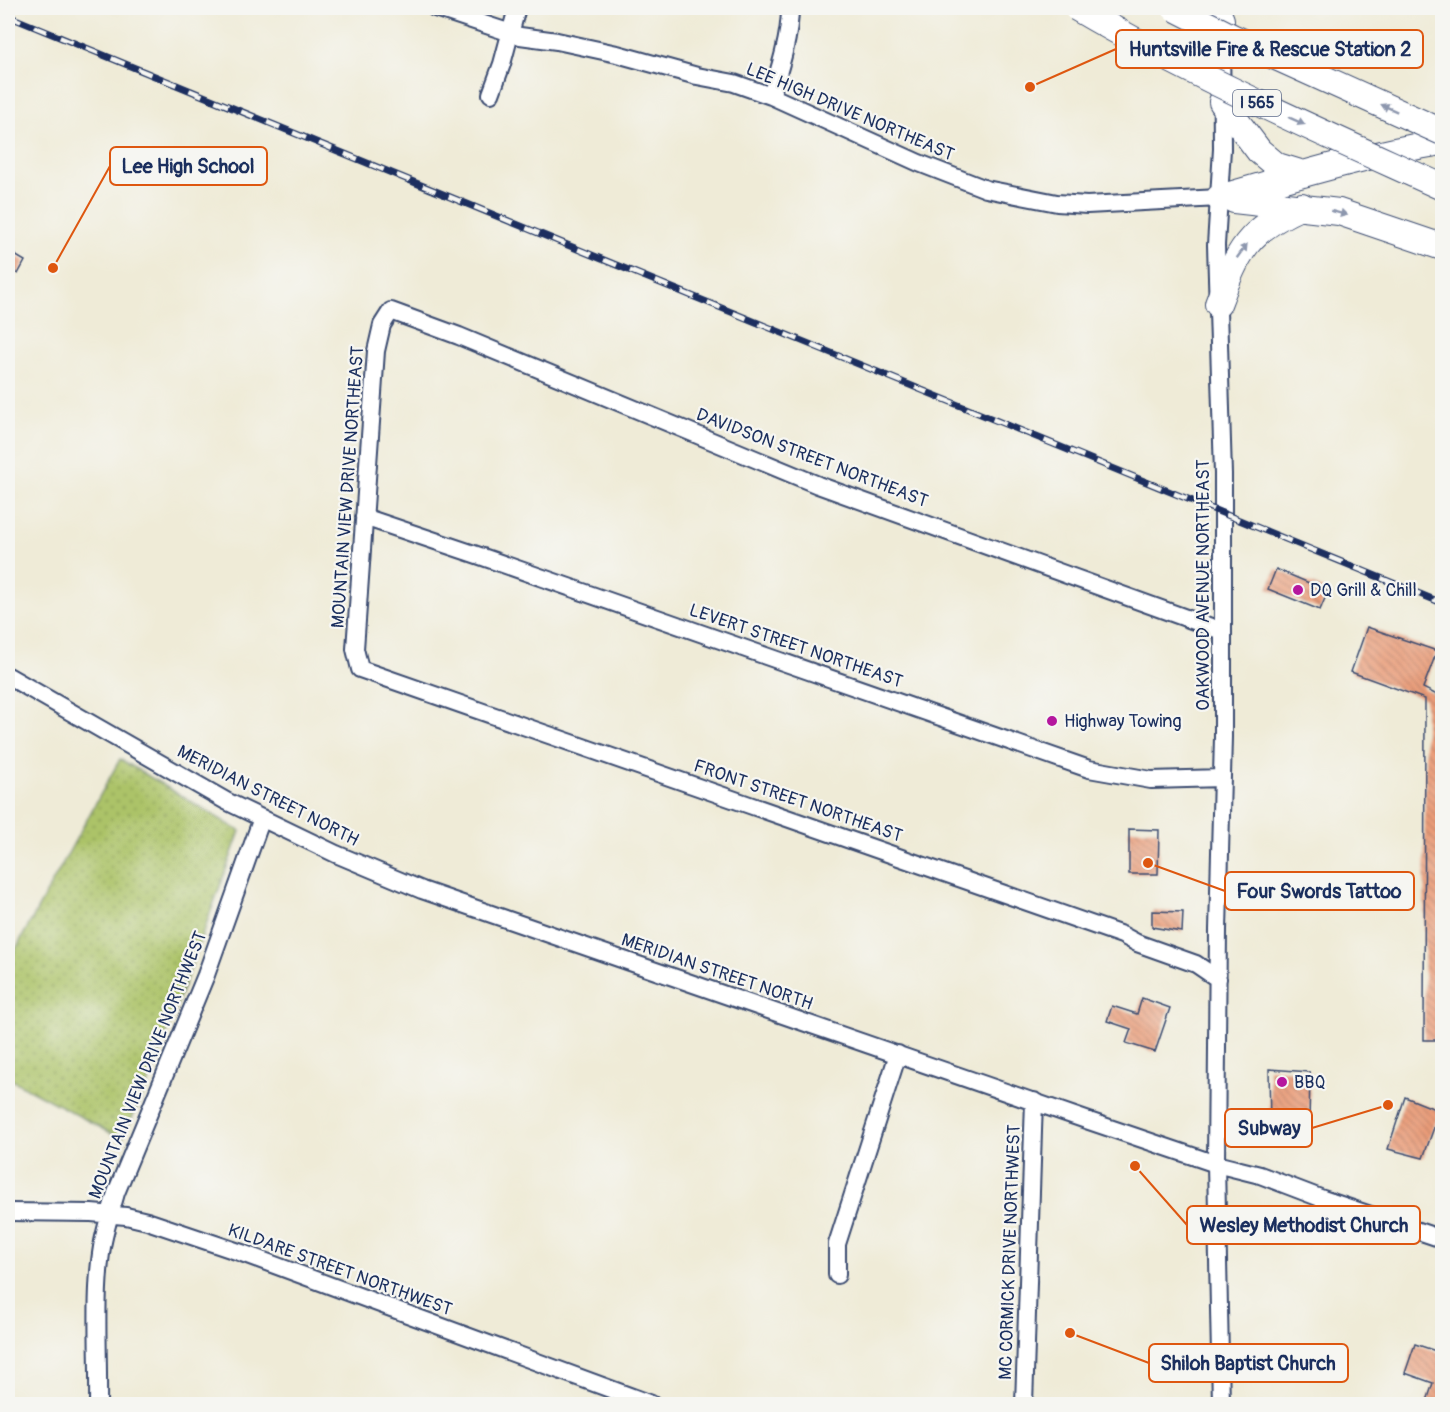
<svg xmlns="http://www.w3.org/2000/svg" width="1450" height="1412" viewBox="0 0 1450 1412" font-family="Pangolin,sans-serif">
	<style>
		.grass { fill: url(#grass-dots); stroke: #647963; stroke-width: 1.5 }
		.building { fill: url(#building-back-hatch) }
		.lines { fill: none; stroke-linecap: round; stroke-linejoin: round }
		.minor-casing { stroke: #3b4b70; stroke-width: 20 }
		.highway-casing { stroke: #3b4b70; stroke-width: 28 }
		.minor { stroke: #fff; stroke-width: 16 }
		.highway { stroke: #fff; stroke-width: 26 }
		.rail-casing { stroke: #1b2f5e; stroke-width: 7 }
		.rail { stroke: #f6f6f2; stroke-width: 4.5; stroke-dasharray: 14; stroke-linecap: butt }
		.highway-bridge-casing { stroke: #3b4b70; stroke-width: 28; stroke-linecap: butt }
		.highway-bridge { stroke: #fff; stroke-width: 26 }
		.oneway { fill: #8d97ae }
		.poi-dot { fill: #b5179e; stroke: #f6f6f2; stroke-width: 2 }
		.labels { text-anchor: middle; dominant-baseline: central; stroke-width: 4.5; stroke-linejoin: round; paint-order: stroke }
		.shield { fill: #f6f6f2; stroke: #5d6b8a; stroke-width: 1.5 }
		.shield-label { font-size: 16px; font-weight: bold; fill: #1b2f5e }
		.street-label { font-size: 18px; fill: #1b2f5e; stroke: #f6f6f2 }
		.poi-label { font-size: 18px; fill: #1b2f5e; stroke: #f6f6f2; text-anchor: start }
		.leader { fill: none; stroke: #de5710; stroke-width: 2 }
		.callout-dot { fill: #de5710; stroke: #f6f6f2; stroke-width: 2 }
		.callout { fill: #f6f6f2; stroke: #de5710; stroke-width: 2 }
		.callout-label { font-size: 20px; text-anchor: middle; font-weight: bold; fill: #1b2f5e }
	</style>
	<defs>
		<pattern id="grass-dots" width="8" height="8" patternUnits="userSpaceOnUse" patternTransform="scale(1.5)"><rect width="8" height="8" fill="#acc368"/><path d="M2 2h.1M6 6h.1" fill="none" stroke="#8b9f59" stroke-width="1.8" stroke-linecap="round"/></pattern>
		<pattern id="building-back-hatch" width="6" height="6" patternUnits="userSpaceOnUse" patternTransform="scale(1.5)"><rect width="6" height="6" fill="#ea9c78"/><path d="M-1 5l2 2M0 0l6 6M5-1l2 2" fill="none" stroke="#bd8066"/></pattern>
	</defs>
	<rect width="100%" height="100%" fill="#f6f6f2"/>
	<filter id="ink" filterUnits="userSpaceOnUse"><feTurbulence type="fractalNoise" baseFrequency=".0167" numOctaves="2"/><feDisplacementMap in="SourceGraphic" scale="12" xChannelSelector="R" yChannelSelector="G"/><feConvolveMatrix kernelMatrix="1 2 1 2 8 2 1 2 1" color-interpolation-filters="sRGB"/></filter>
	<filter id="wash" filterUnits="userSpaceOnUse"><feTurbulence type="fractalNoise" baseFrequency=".008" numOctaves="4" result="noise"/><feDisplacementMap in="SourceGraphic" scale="24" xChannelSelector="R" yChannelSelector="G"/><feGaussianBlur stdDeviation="1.35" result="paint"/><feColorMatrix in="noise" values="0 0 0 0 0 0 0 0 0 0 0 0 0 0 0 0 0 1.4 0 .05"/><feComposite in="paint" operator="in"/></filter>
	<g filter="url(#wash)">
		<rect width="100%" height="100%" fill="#efebd7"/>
		<path class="grass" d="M120 759 240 831 147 1087 122 1139 8 1078V963Z"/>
		<g id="blocks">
			<path class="building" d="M8 251 25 261 18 274 10 269 8 273Z
				M1276 569 1328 591 1320 610 1268 589Z
				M1367 627 1437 651 1423 688 1435 694H1442V1040H1424L1425 699 1351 672Z
				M1129 829 1159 830 1158 874H1129Z
				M1152 911 1183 912 1182 932 1152 927Z
				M1142 998 1170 1008 1155 1052 1126 1043 1131 1029 1107 1021 1112 1006 1137 1014Z
				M1269 1069 1310 1072 1309 1123H1270Z
				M1405 1097 1440 1111 1423 1158 1388 1149Z
				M1415 1344 1442 1353V1404H1426L1433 1383 1405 1373Z"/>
		</g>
	</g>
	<g filter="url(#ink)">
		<use href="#blocks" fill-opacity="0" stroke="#3b4b70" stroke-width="1.5"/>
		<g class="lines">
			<defs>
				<path id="minor" d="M435 8 520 36 557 41 617 54 697 76 734 83 771 96 919 163 986 189 1057 203 1087 205 1219 198
					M1221 23 1222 149 1216 245 1223 474V737L1218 930 1216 1164 1221 1404
					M491 94 502 64 517 8
					M771 96C780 68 790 37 790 8
					M364 517 480 556 1089 769 1151 780 1222 778
					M8 676 226 801 336 854 422 890 1089 1121 1216 1164 1260 1175 1323 1199 1442 1239
					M1218 979 1196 964 1137 943 1122 935 360 669 355 649 376 351 382 325 391 311 459 336 818 485 1222 631
					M8 1212 91 1213 126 1216 147 1221 242 1253 651 1404
					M837 1275V1244L898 1054
					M98 1404C99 1355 94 1295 102 1247 105 1229 111 1211 116 1193L206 975 262 818
					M1024 1404 1034 1101"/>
				<path id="highway" d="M1216 8 1221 20
					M1222 102 1259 151 1277 166 1303 174
					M1219 198C1293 177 1367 154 1442 142
					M1234 200 1339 212 1442 247
					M1218 304C1238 251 1247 230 1302 206"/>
			</defs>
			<use href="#minor" class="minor-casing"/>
			<use href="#highway" class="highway-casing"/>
			<use href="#minor" class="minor"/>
			<use href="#highway" class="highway"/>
			<defs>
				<path id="rail" d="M8 16 1442 603"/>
			</defs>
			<use href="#rail" class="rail-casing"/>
			<use href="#rail" class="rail"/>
			<defs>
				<path id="highway-bridge" d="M1077 8C1194 77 1319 131 1442 187
					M1175 8 1232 37 1442 132"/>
			</defs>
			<use href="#highway-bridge" class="highway-bridge-casing"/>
			<use href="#highway-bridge" class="highway-bridge"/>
		</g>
		<defs><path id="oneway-solid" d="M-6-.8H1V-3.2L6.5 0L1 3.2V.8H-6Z" transform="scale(1.5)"/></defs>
		<g class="oneway">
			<use href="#oneway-solid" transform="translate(1389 108) rotate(-156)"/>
			<use href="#oneway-solid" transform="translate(1297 121) rotate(24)"/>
			<use href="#oneway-solid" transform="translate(1339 213) rotate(15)"/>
			<use href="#oneway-solid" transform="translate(1242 251) rotate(-54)"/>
		</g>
	</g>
	<g class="poi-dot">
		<circle cx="1298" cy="590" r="6"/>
		<circle cx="1052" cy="721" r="6"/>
		<circle cx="1282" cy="1082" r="6"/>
	</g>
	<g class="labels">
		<rect class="shield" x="1233" y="90" width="48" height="26" rx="4.5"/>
		<g class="shield-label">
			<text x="1257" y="103">I 565</text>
		</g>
		<g class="street-label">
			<text transform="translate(850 112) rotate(23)">LEE HIGH DRIVE NORTHEAST</text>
			<text transform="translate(812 458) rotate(21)">DAVIDSON STREET NORTHEAST</text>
			<text transform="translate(348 487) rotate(-86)">MOUNTAIN VIEW DRIVE NORTHEAST</text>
			<text transform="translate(1203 585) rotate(-90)">OAKWOOD AVENUE NORTHEAST</text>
			<text transform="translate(796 646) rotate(19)">LEVERT STREET NORTHEAST</text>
			<text transform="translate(268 796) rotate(27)">MERIDIAN STREET NORTH</text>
			<text transform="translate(798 801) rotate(19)">FRONT STREET NORTHEAST</text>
			<text transform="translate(717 972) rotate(19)">MERIDIAN STREET NORTH</text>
			<text transform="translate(148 1065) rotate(-68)">MOUNTAIN VIEW DRIVE NORTHWEST</text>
			<text transform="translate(1010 1252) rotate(-88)">MC CORMICK DRIVE NORTHWEST</text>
			<text transform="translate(340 1270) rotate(20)">KILDARE STREET NORTHWEST</text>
		</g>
		<g class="poi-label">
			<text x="1310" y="590">DQ Grill &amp; Chill</text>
			<text x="1064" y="721">Highway Towing</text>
			<text x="1294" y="1082">BBQ</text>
		</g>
	</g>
	<path class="leader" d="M1030 87L1116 49M53 268L110 166M1148 863L1225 891M1388 1105L1312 1128M1135 1166L1187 1225M1070 1333L1149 1363"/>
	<g class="callout-dot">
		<circle cx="1030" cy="87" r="6"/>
		<circle cx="53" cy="268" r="6"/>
		<circle cx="1148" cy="863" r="6"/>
		<circle cx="1388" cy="1105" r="6"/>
		<circle cx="1135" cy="1166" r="6"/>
		<circle cx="1070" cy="1333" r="6"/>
	</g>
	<g class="callout">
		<rect x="1116" y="30" width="307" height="38" rx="6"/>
		<rect x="110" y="147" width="157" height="38" rx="6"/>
		<rect x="1225" y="872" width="189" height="38" rx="6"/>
		<rect x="1225" y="1109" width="87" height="38" rx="6"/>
		<rect x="1187" y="1206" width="233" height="38" rx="6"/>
		<rect x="1149" y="1344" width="199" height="38" rx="6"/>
	</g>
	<g class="callout-label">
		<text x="1270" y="56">Huntsville Fire &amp; Rescue Station 2</text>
		<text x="188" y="173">Lee High School</text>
		<text x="1319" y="898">Four Swords Tattoo</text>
		<text x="1269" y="1135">Subway</text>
		<text x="1304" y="1232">Wesley Methodist Church</text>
		<text x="1248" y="1370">Shiloh Baptist Church</text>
	</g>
	<rect width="1450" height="1412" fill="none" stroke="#f6f6f2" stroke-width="30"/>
</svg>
